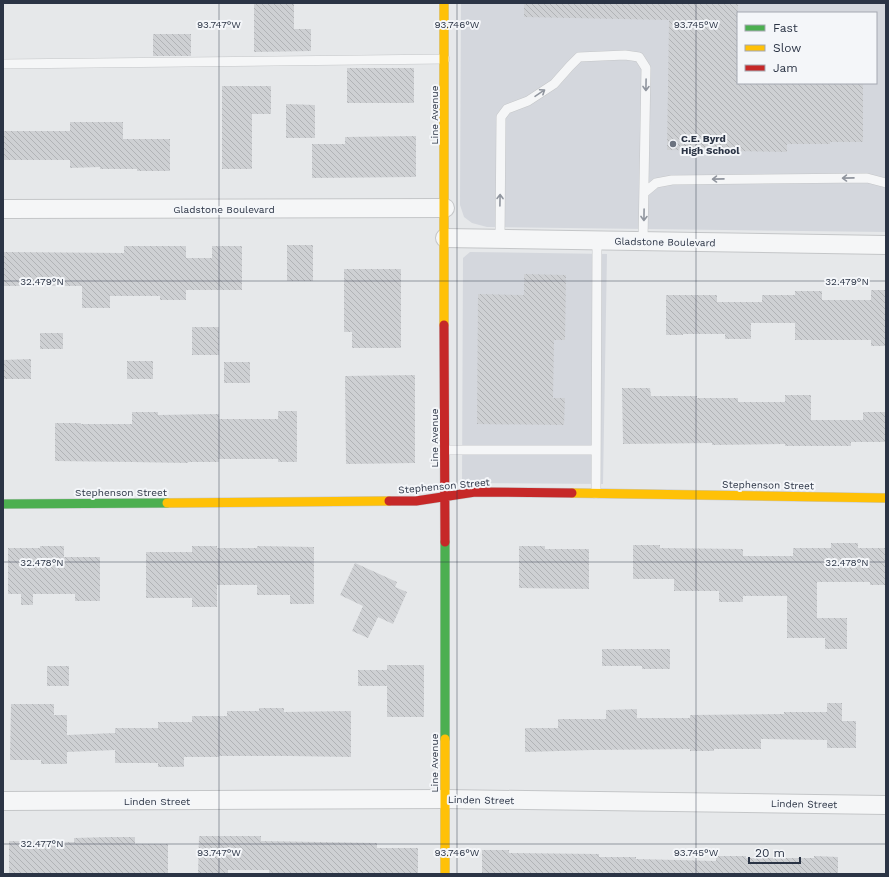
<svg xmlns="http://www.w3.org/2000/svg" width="889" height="877" viewBox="0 0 889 877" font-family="'Work Sans',sans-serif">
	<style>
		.built { fill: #d4d7dd; fill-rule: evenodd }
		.building { fill: url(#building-back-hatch) }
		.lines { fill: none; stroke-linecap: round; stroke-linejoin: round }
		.lane-casing { stroke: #c4c6c8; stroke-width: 10 }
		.street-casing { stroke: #c4c6c8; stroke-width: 20 }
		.fast-casing { stroke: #c4c6c8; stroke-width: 10 }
		.slow-casing { stroke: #c4c6c8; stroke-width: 10 }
		.jam-casing { stroke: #c4c6c8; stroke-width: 10 }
		.lane { stroke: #f5f6f7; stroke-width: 9 }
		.street { stroke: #f5f6f7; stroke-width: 18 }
		.fast { stroke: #4caf50; stroke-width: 9 }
		.slow { stroke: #ffc107; stroke-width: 9 }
		.jam { stroke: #c62828; stroke-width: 9 }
		.oneway { stroke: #90959e }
		.ticks { fill: none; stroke: #2b3445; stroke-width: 1; stroke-opacity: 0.45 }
		.poi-dot { fill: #6c737f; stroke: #f4f6f9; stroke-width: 1.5 }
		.labels { text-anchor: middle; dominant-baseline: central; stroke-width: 4; stroke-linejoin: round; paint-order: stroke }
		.street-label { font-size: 10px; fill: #2b3445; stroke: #f4f6f9 }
		.poi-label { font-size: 10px; font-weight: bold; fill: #2b3445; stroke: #f4f6f9; text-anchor: start }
		.ticks-label { font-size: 10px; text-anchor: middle; fill: #2b3445; stroke: #f4f6f9; stroke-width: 4; stroke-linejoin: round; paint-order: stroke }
	</style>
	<defs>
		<pattern id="building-back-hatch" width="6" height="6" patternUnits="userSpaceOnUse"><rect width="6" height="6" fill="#ced0d3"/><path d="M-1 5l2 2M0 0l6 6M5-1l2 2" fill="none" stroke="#b1b3b6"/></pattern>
	</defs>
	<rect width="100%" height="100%" fill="#e6e8ea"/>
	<path class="built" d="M461 3H886V232L487 227 472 223 464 217 460 205ZM738 13H876V83H738Z
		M470 252 607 254 603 484 462 483 463 258Z"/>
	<path class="building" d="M254 3H294V29H311V51L254 52Z
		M524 3H738V83H863V142H830V144H787V152L667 150 669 20 524 17Z
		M153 34H191V56H153Z
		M347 68H414V103H347Z
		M222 86H271V114H252V169H222Z
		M286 104 315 105V138H286Z
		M70 122H123V139H170V171H137V169H100V167L70 168V160H3V131H70Z
		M416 136V177L312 178V144H345V137Z
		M287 245H313V281H287Z
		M124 246H186V258H212V246H242V290H186V300H160V296H110V308H82V286H3V252L124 253Z
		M344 269H401V348H352V332H344Z
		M524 274 566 275 565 340H554L553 398H565L564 425 477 424 478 294 524 295Z
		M871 290H886V346H871V340H795V323H751V339H725V334H683V335H666V295H717V302H762V295H795V291H822V300H871Z
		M192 327H219V355H192Z
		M40 333H63V349H40Z
		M31 359V379H3V360Z
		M127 361H153V379H127Z
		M224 362H250V383H224Z
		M415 375V463L346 464 345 376Z
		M622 388H650L651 396H697V398H738V402H785V395H811V420H863V412H885V442H851V446H785V444L712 445V443L623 444Z
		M278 411H297V462H278V459H219V462H188V463L132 462 55 461V423H81V424H132V412H158V415L219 414V419H278Z
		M831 543H858V548H886V585H870V582H817V618H847V649H825V638H787V596H743V602H719V591H674V579H633V545H660V548L743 549V556H793V548H831Z
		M40 546H64V557H100V601H75V594H33V605H21V594H8V548H40Z
		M192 546H217V548H257V546L314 547V604H290V595H257V585H217V607H192V598H146V552H192Z
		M519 546H545V549H589V589L519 588Z
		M355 563 397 582 395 587 407 592 393 624 378 617 368 638 352 631 363 606 340 595Z
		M602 649H670V669H642V666H602Z
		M387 665H424V717H387V686H358V670H387Z
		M47 666H69V686H47Z
		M827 703H842V721H856V748H827V740L761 739V749H714V751H690V749L592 750 525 752V728H558V719H606V710L637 709V718H690V715L784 714V712H827Z
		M11 704H54V715H67V735L115 733V728H158V722H192V716H227V711H259V708H284V712L351 711V757L290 756H219V757H184V767H158V763H115V750L67 752V764H41V760H10Z
		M199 836H261V841L377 843V848H418V874H269V870H228V874H198Z
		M110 837H135V844H168V874H9V841L74 842V838Z
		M482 850H509V853L599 854V857H636V859L716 861V856H746V858H814V856L838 857V874H482Z"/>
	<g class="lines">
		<defs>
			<path id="lane" d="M3 64 445 59
				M644 193 656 183 672 180 867 178 886 183
				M500 239 501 117 507 109 528 101 554 84 570 66 579 57 625 55 639 57 646 68 643 241
				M445 450H596
				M596 494 597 241"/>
			<path id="street" d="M3 209 445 208
				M445 238 886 245
				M3 801 445 799 886 805"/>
			<path id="fast" d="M3 504 167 503
				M445 542V739"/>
			<path id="slow" d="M444 3V325
				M572 493 886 498
				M167 503 389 501
				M445 739V874"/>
			<path id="jam" d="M444 325 445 542
				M389 501H416L475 492 572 493"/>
		</defs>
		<use href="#lane" class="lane-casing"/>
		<use href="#street" class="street-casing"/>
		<use href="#fast" class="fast-casing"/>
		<use href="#slow" class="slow-casing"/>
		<use href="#jam" class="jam-casing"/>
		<use href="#lane" class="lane"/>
		<use href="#street" class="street"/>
		<use href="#fast" class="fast"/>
		<use href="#slow" class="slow"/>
		<use href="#jam" class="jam"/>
	</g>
	<defs><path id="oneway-shaft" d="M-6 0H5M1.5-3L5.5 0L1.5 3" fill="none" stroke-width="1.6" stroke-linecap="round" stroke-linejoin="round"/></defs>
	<g class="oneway">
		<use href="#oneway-shaft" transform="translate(646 85) rotate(91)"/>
		<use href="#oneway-shaft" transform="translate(540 93) rotate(-34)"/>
		<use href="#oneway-shaft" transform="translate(848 178) rotate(179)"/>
		<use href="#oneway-shaft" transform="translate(718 179) rotate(179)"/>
		<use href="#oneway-shaft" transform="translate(500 200) rotate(-89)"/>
		<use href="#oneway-shaft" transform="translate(644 215) rotate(91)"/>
	</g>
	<path class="ticks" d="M219 3V874M457 3V874M696 3V874M3 281H886M3 562H886M3 844H886"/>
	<circle class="poi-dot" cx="673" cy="144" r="4"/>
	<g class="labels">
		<g class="street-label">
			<text transform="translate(434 115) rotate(-90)">Line Avenue</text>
			<text x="224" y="209">Gladstone Boulevard</text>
			<text transform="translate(665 242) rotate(1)">Gladstone Boulevard</text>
			<text transform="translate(434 438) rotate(-90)">Line Avenue</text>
			<text transform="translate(768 485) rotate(1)">Stephenson Street</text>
			<text transform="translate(444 486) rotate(-5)">Stephenson Street</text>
			<text x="121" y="492">Stephenson Street</text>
			<text transform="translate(434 763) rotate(-90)">Line Avenue</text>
			<text transform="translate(481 800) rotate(1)">Linden Street</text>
			<text x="157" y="801">Linden Street</text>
			<text transform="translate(804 804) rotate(1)">Linden Street</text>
		</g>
		<g class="poi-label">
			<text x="681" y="138">C.E. Byrd<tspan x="681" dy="12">High School</tspan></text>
		</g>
	</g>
	<g class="ticks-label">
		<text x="219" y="28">93.747°W</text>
		<text x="457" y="28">93.746°W</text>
		<text x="696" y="28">93.745°W</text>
		<text x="42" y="285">32.479°N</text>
		<text x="847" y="285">32.479°N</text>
		<text x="42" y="566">32.478°N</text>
		<text x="847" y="566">32.478°N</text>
		<text x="42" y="847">32.477°N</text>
		<text x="219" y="856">93.747°W</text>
		<text x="457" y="856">93.746°W</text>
		<text x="696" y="856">93.745°W</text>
	</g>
	<rect width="889" height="877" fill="none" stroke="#2b3445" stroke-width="8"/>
	<rect x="737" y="12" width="140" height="72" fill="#f4f6f9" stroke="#a4a8b1"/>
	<rect x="745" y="25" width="20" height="6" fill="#4caf50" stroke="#a4a8b1"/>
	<text x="773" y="32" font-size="12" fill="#2b3445">Fast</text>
	<rect x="745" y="45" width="20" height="6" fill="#ffc107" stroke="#a4a8b1"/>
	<text x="773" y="52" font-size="12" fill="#2b3445">Slow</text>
	<rect x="745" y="65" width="20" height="6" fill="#c62828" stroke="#a4a8b1"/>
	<text x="773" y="72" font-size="12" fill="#2b3445">Jam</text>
	<path d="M749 857v6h51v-6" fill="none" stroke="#2b3445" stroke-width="2"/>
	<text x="755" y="857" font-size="12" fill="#2b3445" stroke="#f4f6f9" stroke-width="3" paint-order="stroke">20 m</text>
</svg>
